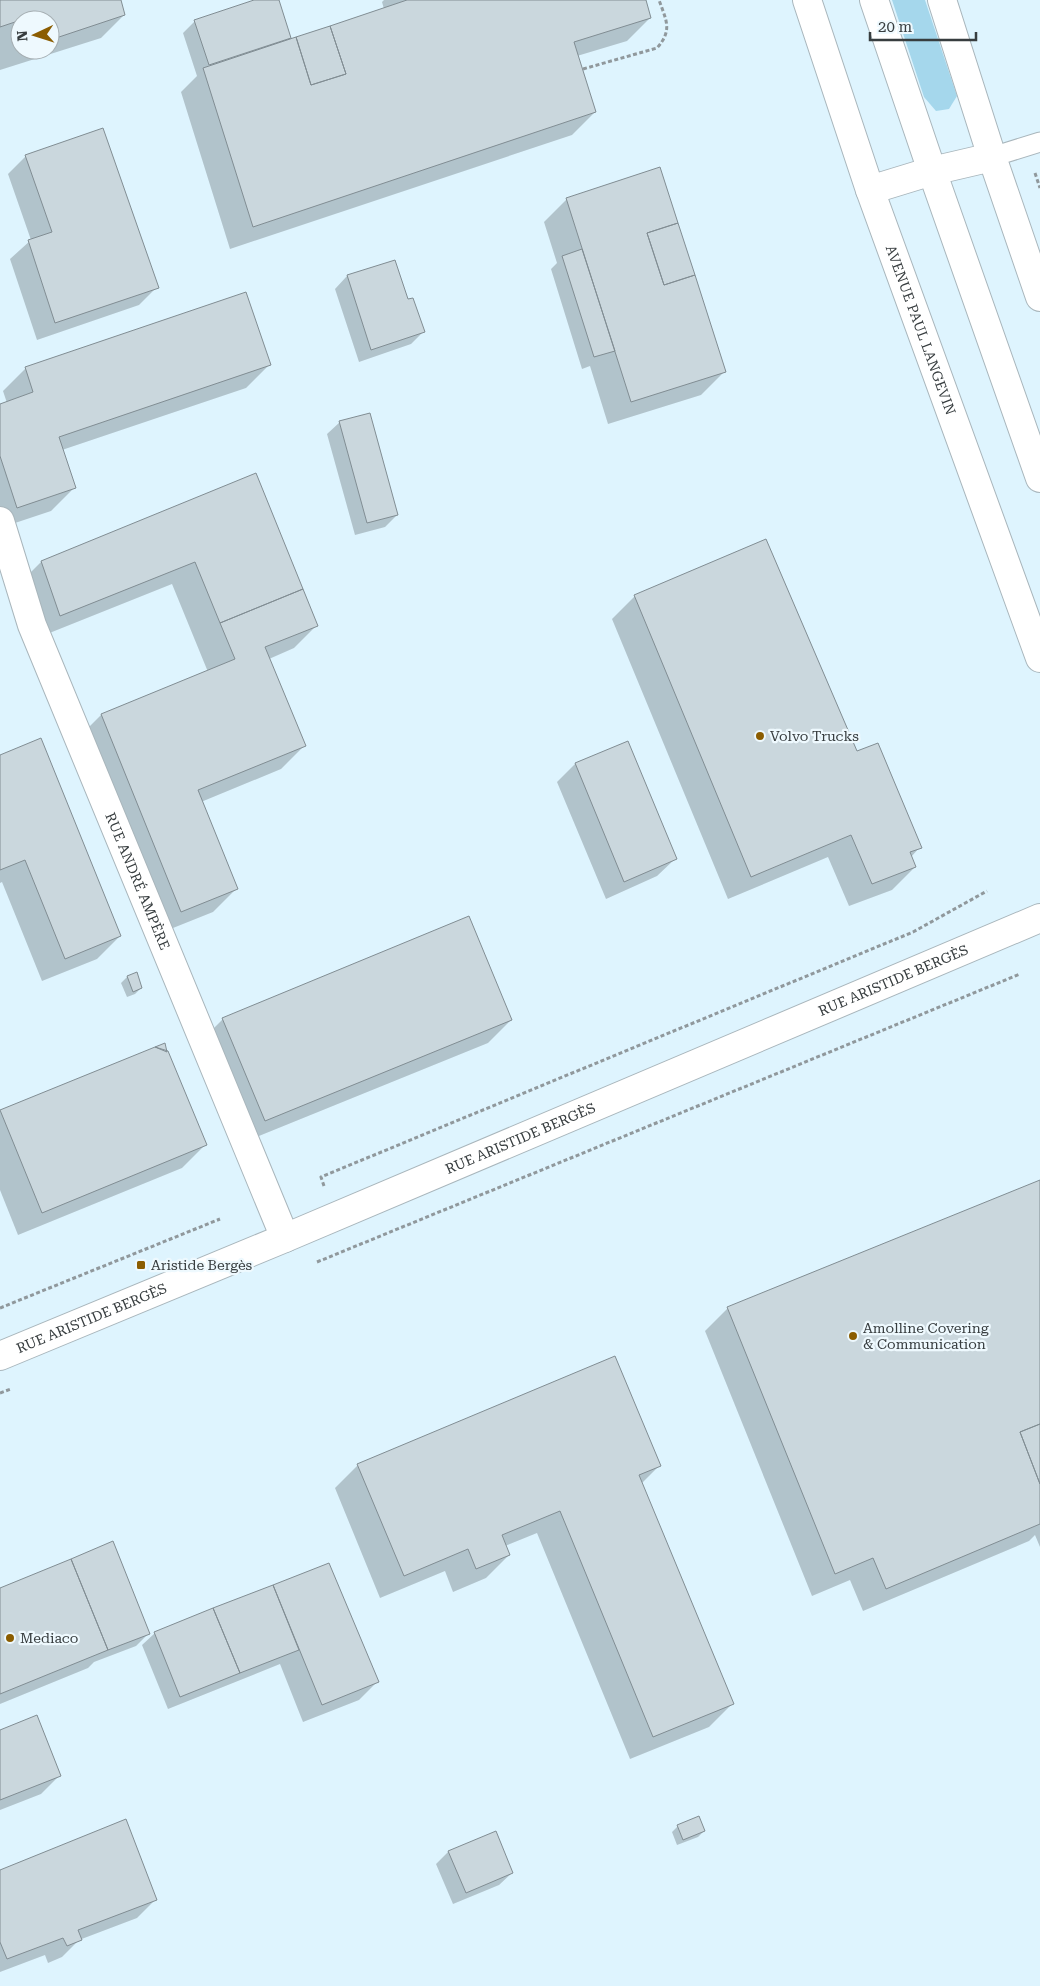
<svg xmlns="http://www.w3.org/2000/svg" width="1040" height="1986" viewBox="0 0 1040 1986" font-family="'Roboto Serif',serif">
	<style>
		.built { fill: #def4fe; fill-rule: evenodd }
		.green { fill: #a5d7ec }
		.shadow { fill: #0003; fill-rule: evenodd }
		.building { fill: #cad7dd; stroke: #818d93 }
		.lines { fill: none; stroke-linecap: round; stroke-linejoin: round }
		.service-casing { stroke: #a9b6bc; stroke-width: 21 }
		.minor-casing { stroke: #a9b6bc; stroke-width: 30 }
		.secondary-casing { stroke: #a9b6bc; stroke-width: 30 }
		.path { stroke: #90989c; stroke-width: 3; stroke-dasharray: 4 2.5; stroke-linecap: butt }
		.service { stroke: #fff; stroke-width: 19 }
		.minor { stroke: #fff; stroke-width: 28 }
		.secondary { stroke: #fff; stroke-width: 28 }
		.poi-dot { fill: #8b5d01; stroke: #eef9fe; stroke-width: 2 }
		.labels { text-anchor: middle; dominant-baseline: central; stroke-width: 4.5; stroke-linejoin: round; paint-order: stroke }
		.street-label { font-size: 14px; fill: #373d3f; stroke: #eef9fe }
		.poi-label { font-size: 14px; fill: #373d3f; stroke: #eef9fe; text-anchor: start }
	</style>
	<rect width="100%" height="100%" fill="#eef9fe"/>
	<path class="built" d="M0 0H1040V1986H0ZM20 20H50V50H20Z"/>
	<path class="green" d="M892 0H925L957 96 949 109 936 111 924 97Z"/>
	<path class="shadow" d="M0 0H119L124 15 101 38 0 70ZM20 20H50V50H20Z
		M258 0H277L290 40 384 9 382 2 384 0H644L650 18 627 41 577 56 595 112 572 135 230 249 181 92 197 76 183 33 195 21Z
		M26 156 157 287 139 305 37 340 10 259 31 240 8 174Z
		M567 199 724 372 701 395 608 424 590 366 582 369 551 269 557 263 544 222Z
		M394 261 407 301 423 332 411 344 359 362 335 289 347 276Z
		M269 365 246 388 62 450 74 488 51 511 0 528V405L7 403 3 391 26 368Z
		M340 422 397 515 385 527 355 535 327 434Z
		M256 475 317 625 294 648 269 659 304 746 281 769 201 802 236 889 213 912 158 934 78 738 101 715 208 672 172 584 37 638 18 585 41 562Z
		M635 596 856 752 920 847 911 857 915 867 892 890 849 906 828 857 728 899 612 619Z
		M627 742 676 858 657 876 606 899 557 782 575 764Z
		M0 756 120 936 97 959 42 981 2 882 0 883Z
		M136 974 141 988 135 994 127 997 121 983 127 977Z
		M223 1019 511 1020 488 1043 242 1143 200 1042Z
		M164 1044 205 1145 182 1168 18 1235 0 1190V1112Z
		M1040 1181V1547L1035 1535 1029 1541 863 1611 850 1580 812 1596 705 1331 728 1308Z
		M358 1465H660L641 1484 732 1704 709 1727 630 1759 537 1533 505 1546 509 1555 486 1578 453 1592 445 1571 380 1598 335 1488Z
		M328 1564 377 1682 359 1700 303 1722 280 1664 168 1709 142 1645 155 1633Z
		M0 1590 149 1633 136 1646 94 1662 88 1668 0 1704Z
		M0 1731 59 1776 41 1794 0 1810Z
		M678 1826 704 1831 698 1837 677 1845 672 1832Z
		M448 1852 512 1873 499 1885 453 1904 436 1864Z
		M0 1872 155 1900 137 1918 79 1940 62 1957 48 1963 45 1955 0 1972Z"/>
	<path class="building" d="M0 0H121L125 15 50 40V20H20V38L15 22 0 27Z
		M254 0H279L291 38 209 65 194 20Z
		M407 0H646L651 18 574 42 596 112 253 227 203 68 296 37 311 85 346 74 330 26Z
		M330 26 346 74 311 85 296 37Z
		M103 128 159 288 55 323 28 240 52 232 25 155Z
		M660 167 678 223 647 233 664 285 695 275 726 372 631 402 566 198Z
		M678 223 695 275 664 285 647 233Z
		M582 249 615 351 594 357 562 256Z
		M395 260 408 299 413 298 425 332 371 350 347 275Z
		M246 292 271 365 59 437 76 488 17 508 0 456V404L33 392 25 367Z
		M370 413 398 515 367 523 339 421Z
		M256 473 303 589 220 623 195 562 60 616 41 561Z
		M766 539 857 751 878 743 922 848 910 852 916 867 872 884 851 835 751 877 634 595Z
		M303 589 318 626 265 647 306 746 198 790 238 889 181 912 101 714 235 659 220 623Z
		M41 738 121 936 65 959 25 860 0 870V755Z
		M628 741 677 859 624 882 575 763Z
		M469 916 512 1020 265 1121 222 1018Z
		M137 972 142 988 133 992 127 976Z
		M165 1043 167 1052 155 1047Z
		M155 1047 168 1051 207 1145 42 1213 0 1110Z
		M1040 1180V1424L1020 1432 1040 1484V1524L886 1589 873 1558 835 1574 727 1307Z
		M615 1356 661 1466 639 1475 734 1704 653 1737 560 1511 502 1535 510 1555 476 1569 468 1549 404 1576 357 1464Z
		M1040 1424V1484L1020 1432Z
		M113 1541 150 1634 108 1650 71 1559Z
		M71 1559 108 1650 0 1694V1588Z
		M329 1563 379 1682 322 1705 273 1585Z
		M273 1585 299 1650 240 1673 213 1608Z
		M213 1608 240 1673 180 1697 154 1632Z
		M37 1715 61 1776 0 1800V1730Z
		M699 1816 705 1831 683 1840 677 1825Z
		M126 1819 157 1900 78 1930 82 1940 67 1946 63 1938 7 1959 0 1942V1870Z
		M496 1831 513 1873 466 1893 448 1851Z"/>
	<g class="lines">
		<defs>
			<path id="service" d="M992 157 1040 142"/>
			<g id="minor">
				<path d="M942 0 992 157 1040 297"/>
				<path d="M870 190 932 171 992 157"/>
				<path id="s1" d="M0 521 32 625 285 1238"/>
				<path id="s2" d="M0 1356 285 1238 1040 918"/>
			</g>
			<g id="secondary">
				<path id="s3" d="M807 0 870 190 1040 658"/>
				<path d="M874 0 932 171 1040 478"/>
			</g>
		</defs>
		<use href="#service" class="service-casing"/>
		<use href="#minor" class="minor-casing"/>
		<use href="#secondary" class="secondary-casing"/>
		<path class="path" d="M583 69 657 48C673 30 666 20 659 0
			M1035 173 1040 188
			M324 1186 321 1177 913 932 987 891
			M317 1262 1020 974
			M0 1308 220 1219
			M0 1393 11 1389"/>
		<use href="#service" class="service"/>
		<use href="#minor" class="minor"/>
		<use href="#secondary" class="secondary"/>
	</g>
	<g class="poi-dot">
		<circle cx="760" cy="736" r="5"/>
		<rect x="136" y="1260" width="10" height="10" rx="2.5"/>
		<circle cx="853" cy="1336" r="5"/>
		<circle cx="10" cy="1638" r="5"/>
	</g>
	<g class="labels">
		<g class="street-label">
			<text stroke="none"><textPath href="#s3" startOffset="349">AVENUE PAUL LANGEVIN</textPath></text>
			<text stroke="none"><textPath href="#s1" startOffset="386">RUE ANDRÉ AMPÈRE</textPath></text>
			<text stroke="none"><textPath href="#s2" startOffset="969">RUE ARISTIDE BERGÈS</textPath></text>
			<text stroke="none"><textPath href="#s2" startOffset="564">RUE ARISTIDE BERGÈS</textPath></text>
			<text stroke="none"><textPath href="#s2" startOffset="99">RUE ARISTIDE BERGÈS</textPath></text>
		</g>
		<g class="poi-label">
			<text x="770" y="736">Volvo Trucks</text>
			<text x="151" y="1265">Aristide Bergès</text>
			<text x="863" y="1328">Amolline Covering<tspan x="863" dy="16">&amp; Communication</tspan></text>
			<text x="20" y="1638">Mediaco</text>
		</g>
	</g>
	<g transform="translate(35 35) rotate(266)"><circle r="24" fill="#eef9fe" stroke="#a5aeb2"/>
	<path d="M0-4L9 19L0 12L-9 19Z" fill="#8b5d01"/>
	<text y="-8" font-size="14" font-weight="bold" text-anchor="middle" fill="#373d3f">N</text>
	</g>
	<path d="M870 32v8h106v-8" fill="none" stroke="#373d3f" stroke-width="2.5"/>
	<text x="878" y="32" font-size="15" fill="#373d3f" stroke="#eef9fe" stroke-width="4" paint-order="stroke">20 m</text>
</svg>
